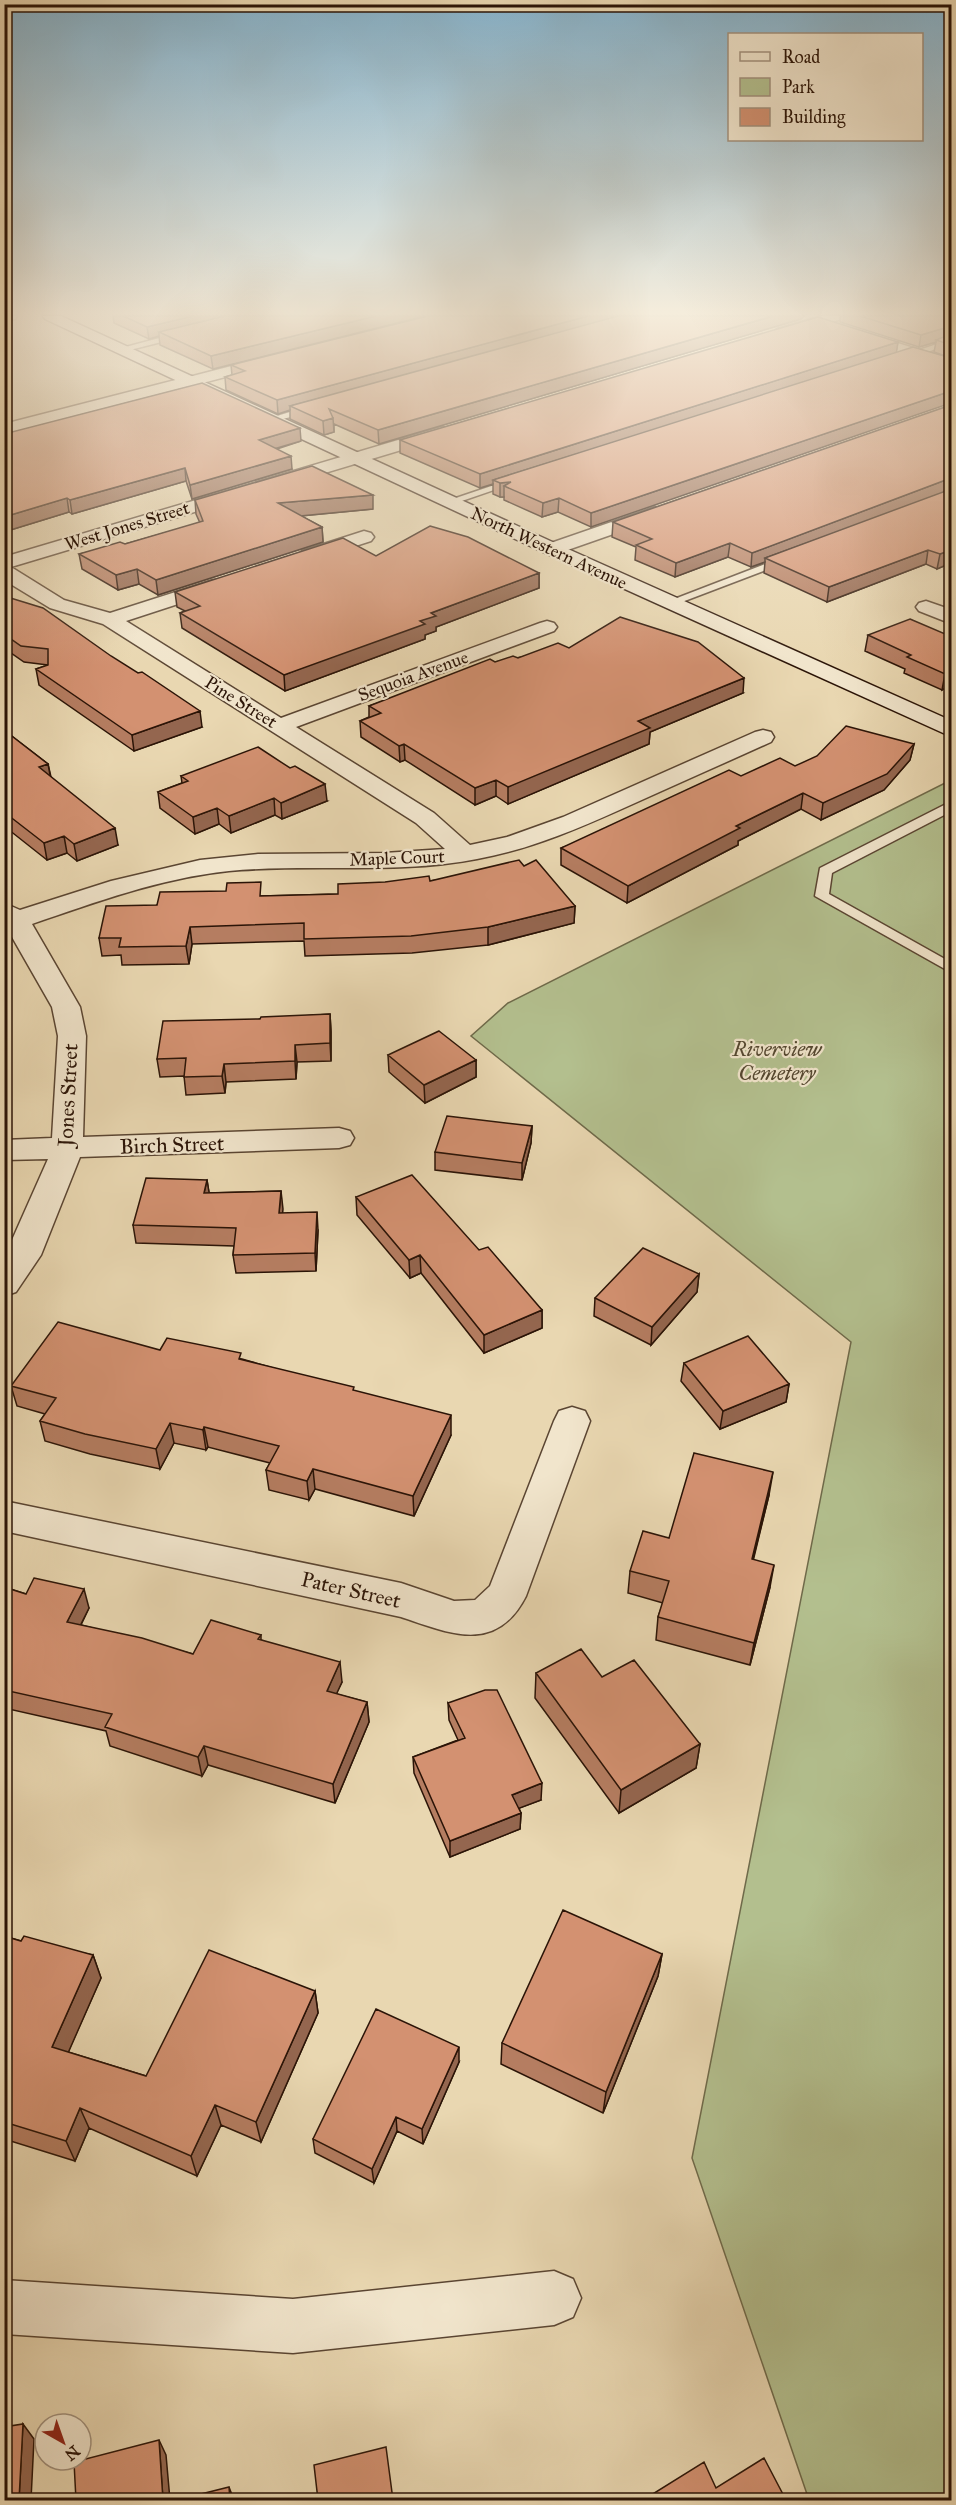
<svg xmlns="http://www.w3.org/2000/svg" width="956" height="2505" viewBox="0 0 956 2505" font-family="'IM FELL Great Primer',serif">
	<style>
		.green { fill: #b3bf8e; stroke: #6f6a4a; stroke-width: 1.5 }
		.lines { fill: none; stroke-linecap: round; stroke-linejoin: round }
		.service-casing { stroke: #5a4532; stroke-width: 3 }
		.minor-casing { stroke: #5a4532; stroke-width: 3 }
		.tertiary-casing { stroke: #5a4532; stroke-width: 3 }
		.secondary-casing { stroke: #2b1407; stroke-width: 3 }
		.service { fill: #f1e5cc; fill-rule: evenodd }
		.minor { fill: #f1e5cc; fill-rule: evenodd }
		.tertiary { fill: #f1e5cc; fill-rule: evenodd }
		.secondary { fill: #f1e5cc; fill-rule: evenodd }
		.wall { fill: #b57d61; stroke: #2b1407; stroke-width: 1.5 }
		.shaded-wall { fill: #94664f; stroke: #2b1407; stroke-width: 1.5 }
		.building { fill: #d39171; stroke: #2b1407; stroke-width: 1.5 }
		.labels { text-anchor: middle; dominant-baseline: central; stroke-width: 4.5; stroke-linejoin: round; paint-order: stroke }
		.far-street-label { font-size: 18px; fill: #2b1407; stroke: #f1e5cc }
		.park-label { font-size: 21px; font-style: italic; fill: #544730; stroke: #f1e5cc }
		.street-label { font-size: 21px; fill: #2b1407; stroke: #f1e5cc }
	</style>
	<rect width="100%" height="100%" fill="#e9d7b1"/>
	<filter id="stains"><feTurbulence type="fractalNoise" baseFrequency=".00333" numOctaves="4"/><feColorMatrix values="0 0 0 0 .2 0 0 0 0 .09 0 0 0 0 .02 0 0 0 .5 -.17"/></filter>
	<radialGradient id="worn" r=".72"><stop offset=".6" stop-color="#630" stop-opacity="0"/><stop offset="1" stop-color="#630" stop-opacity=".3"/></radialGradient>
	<path class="green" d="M951 780V2500H809L692 2158 851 1342 471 1036 508 1003Z"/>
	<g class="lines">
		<defs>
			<path id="service" d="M182 332 186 334 185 336 122 352 118 349Z
				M952 339V344L902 360 898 357Z
				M313 405 317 408 316 410 272 422 267 419Z
				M512 479 520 481 453 504 444 502Z
				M786 556 791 559 790 561 674 605 670 606 664 603Z
				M952 801V811L832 873 829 894 952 963V973L815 896 820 868Z"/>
			<path id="minor" d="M4 316H17L15 319 4 321Z
				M822 316H844L842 319 782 337 774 332 777 329Z
				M856 330 952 360V370L851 338 848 335Z
				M274 355 279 357 282 360 279 363 191 386 183 381 185 378Z
				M442 427 448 428 450 432 448 436 11 567 64 600 110 613 213 580H227L230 584 227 588 126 621 281 718 540 623 547 621 554 623 557 627 554 631 296 727 434 813 470 845 507 837 563 817 755 732 763 730 771 732 774 737 771 742C726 762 680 783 635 803 584 826 533 849 477 859 396 875 311 863 229 871 161 878 96 902 32 924L80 1007 86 1036 83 1137 339 1128 350 1131 354 1138 350 1145 339 1148 80 1157 41 1255 16 1292 4 1296V1258L48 1159 4 1160V1140L52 1138 58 1036 52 1007 4 923V903L20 910 111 881 200 860 258 854 384 853 445 849 416 823 103 624 50 608 4 580V557Z
				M655 507 662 509 664 513 662 517 559 553H545L542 549 545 545Z
				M364 531 371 533 374 537 371 541 309 561 302 559 299 555 302 551Z
				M926 601 952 610V624L919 611 916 607 919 603Z
				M572 1407 585 1411 590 1421 526 1596C496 1655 449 1633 401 1617L4 1531V1501L401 1583 454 1601 475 1600 490 1586 554 1421 559 1411Z
				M554 2271 573 2279 581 2298 573 2317 554 2325 293 2353 4 2334V2280L293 2299Z"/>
			<path id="tertiary" d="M191 376 197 378 199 381 197 384 4 434V424Z"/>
			<path id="secondary" d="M43 316H61L559 545 952 721V737L545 553 45 319Z"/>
		</defs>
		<use href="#service" class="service-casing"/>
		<use href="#minor" class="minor-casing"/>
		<use href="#tertiary" class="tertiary-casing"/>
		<use href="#secondary" class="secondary-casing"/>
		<use href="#service" class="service"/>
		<use href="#minor" class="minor"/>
		<use href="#tertiary" class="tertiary"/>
		<use href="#secondary" class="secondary"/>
	</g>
	<path class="wall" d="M113 316H425L213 369 160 345 159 336 149 339 114 323Z
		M428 316H804L801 319 379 444 334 424V432L324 435 290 419V410L278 414 226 390 225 377 232 375 231 365Z
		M840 316H951V358L934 352 936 342 919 347 840 322Z
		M898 342 896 352 591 527 558 512 542 517 504 500V497H500L493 494V484L480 488 400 453V440Z
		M951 405V563L937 569 926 564 827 602 764 573 765 562 751 567 728 557 675 577 635 560 636 547 612 537 613 522Z
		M4 434 301 441 277 449 292 469 192 499 186 481 72 514 69 512 4 532Z
		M195 500 373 509 301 516 322 527 323 542 158 595 139 584 118 590 82 569 79 554 125 544 200 523 196 514Z
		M376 556 539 573V588L436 627V631L425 635V639L285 691 182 628 180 613 185 611 177 607 175 592Z
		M4 596 202 727 134 751 39 685 36 669 48 665 24 662 4 648Z
		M951 631V685L942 690 904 673 905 669 865 651 868 635 945 634Z
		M569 648 743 693 650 732 649 744 508 804 496 796 475 805 405 760 400 762 361 737 360 721 369 717V706L495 662Z
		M4 730 48 764 51 777 118 845 77 861 67 853 47 860 4 826Z
		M914 744 910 760 884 790 821 820 801 809 738 841V845L627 903 561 865V848L795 766Z
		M181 776 327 801 282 819 275 815 231 833 219 824 195 834 160 808 158 792 182 783Z
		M524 866 575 906 574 923 488 945 412 953 305 956 304 941 192 944 189 964 122 965 121 955 102 956 99 938 157 905 262 896 338 894 430 881Z
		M330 1014 331 1032V1061L297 1062 296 1079 226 1082 225 1093 186 1095 184 1076 160 1077 157 1059 260 1019Z
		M388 1055 476 1060V1077L425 1103 389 1072Z
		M532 1126 531 1143 522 1180 435 1170V1152Z
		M207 1180 209 1193 281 1191 282 1213 318 1230 316 1271 236 1273 233 1255 234 1246 136 1243 133 1225Z
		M356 1197 479 1250 542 1310V1328L484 1353 421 1273 410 1278 357 1215Z
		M699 1274 697 1292 651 1345 594 1316 595 1298Z
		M160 1350 242 1359 354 1391 451 1435 414 1516 315 1489 309 1500 269 1490 266 1470 270 1463 208 1447 206 1450 174 1443 160 1469 90 1454 45 1441 40 1421 45 1414 17 1406 11 1386Z
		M684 1363 789 1384 786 1402 720 1429 681 1381Z
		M769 1495 753 1559 770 1587 750 1665 656 1640 658 1617 663 1603 628 1593 630 1571 669 1538Z
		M4 1587 26 1594 89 1608 81 1625 193 1654 261 1635V1640L342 1682 336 1694 367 1702 369 1722 335 1803 208 1765 202 1776 110 1746 106 1731 4 1708Z
		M536 1673 602 1677 700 1744 696 1768 619 1813 535 1698Z
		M448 1703 541 1800 519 1808 521 1813 520 1829 450 1857 414 1773 413 1757 458 1740 449 1720Z
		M4 1936 21 1941 93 1955 101 1978 68 2052 146 2076 315 1991 318 2013 261 2142 221 2125 197 2176 89 2128 75 2161 4 2139Z
		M662 1954 658 1976 603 2113 501 2064 502 2043Z
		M459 2062 423 2144 397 2131 374 2183 315 2153 313 2139Z"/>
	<path class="shaded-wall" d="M193 316H243L159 332V336L149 339 147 327Z
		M376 316H425L213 369 211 356Z
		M588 316H632L290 406V410L278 414 277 400Z
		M773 316H804L801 319 379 444 378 430Z
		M951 326V338L936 340V342L919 347 921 335Z
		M898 342 896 355 493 480V484L480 488V474Z
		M951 391V403L591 527V513Z
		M333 418 334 432 324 435 323 421Z
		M300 428 301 441 260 453 259 440Z
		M291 456 292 469 192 499 190 485Z
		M185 468 186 481 72 514 70 500Z
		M951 478V491L765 558V562L751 567 752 553Z
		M511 482 504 486V497H500V483Z
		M373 495V509L279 518 278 503Z
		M67 498 69 512 4 532V517Z
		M559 498 558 512 542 517 543 503Z
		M322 527 323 542 158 595 156 580Z
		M730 543 728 557 675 577 676 563Z
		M928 550 926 564 827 602 829 587Z
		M951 550V563L937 569 940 554Z
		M137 569 139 584 118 590 116 575Z
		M539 573V588L436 627V631L425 635V639L285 691 284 675 420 621 431 613Z
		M951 671V685L942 690 945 674Z
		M744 678 743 693 650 732 649 744 508 804V787L638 721Z
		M200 711 202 727 134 751 132 735Z
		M404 744 405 760 400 762 399 746Z
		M914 744 910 760 884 790 821 820 823 803Z
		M48 764 51 780 39 767Z
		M496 780V796L475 805V788Z
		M325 784 327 801 282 819 281 803Z
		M803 793 801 809 738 841V845L627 903 628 886 736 826Z
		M274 798 275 815 231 833 229 816Z
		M217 808 219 824 195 834 193 817Z
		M115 828 118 845 77 861 74 844Z
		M64 836 67 853 47 860 44 843Z
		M575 906 574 923 488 945V927Z
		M190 927 192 944 189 964 186 946Z
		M330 1014 331 1032V1061L330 1043Z
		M295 1045 297 1062 296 1079 295 1061Z
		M476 1060V1077L425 1103 424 1085Z
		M224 1064 226 1082 225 1093 222 1076Z
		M532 1126 531 1143 522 1180V1163Z
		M207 1180 210 1198 204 1193Z
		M281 1191 283 1209 281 1231 279 1213Z
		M317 1212 318 1230 316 1271 315 1253Z
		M420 1255 421 1273 410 1278 409 1260Z
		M699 1274 697 1292 651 1345 652 1327Z
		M542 1310V1328L484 1353V1335Z
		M789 1384 786 1402 720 1429 723 1411Z
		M451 1415V1435L414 1516 413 1496Z
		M170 1423 174 1443 160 1469 156 1449Z
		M204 1427 208 1447 206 1450 203 1430Z
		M313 1469 315 1489 309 1500 307 1481Z
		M773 1472 769 1495 748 1582 752 1559Z
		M774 1565 770 1587 750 1665 754 1643Z
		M84 1589 89 1608 72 1642 67 1622Z
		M340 1662 342 1682 329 1710 327 1691Z
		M367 1702 369 1722 335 1803 333 1784Z
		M700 1744 696 1768 619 1813 621 1790Z
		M204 1746 208 1765 202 1776 198 1757Z
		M542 1783 541 1800 512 1811V1795Z
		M521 1813 520 1829 450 1857V1841Z
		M662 1954 658 1976 603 2113 606 2092Z
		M93 1955 101 1978 61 2069 52 2047Z
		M315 1991 318 2013 261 2142 256 2122Z
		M459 2047V2062L423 2144 422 2129Z
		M215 2105 221 2125 197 2176 191 2156Z
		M80 2108 89 2128 75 2161 66 2141Z
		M396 2117 397 2131 374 2183 372 2169Z
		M23 2424 34 2439 31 2500H19Z
		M159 2440 166 2455 170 2500H163Z
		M229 2487 234 2500H230Z"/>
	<path class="building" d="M123 316H193L147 327Z
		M225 316H376L211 356 159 332Z
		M428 316H588L277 400 225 377 245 371 231 365Z
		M618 316H773L378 430 329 409 333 418 323 421 290 406Z
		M860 316H951V326L921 335Z
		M818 317 898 342 480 474 400 440Z
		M951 334V345L936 340Z
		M913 347 951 358V391L591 513 559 498 543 503 504 486 511 482 500 483 493 480Z
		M202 383 300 428 259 440 291 456 190 485 185 468 70 500 67 498 4 517V434Z
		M951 405V478L752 553 730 543 676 563 636 545 652 539 613 522Z
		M312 466 373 495 278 503 322 527 156 580 137 569 116 575 79 554 120 542 125 544 203 521 195 500Z
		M951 489V550L940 554 928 550 829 587 765 558Z
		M430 526 468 537 539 573 431 613 436 616 420 621 425 624 284 675 180 613 200 606 175 592 343 538 376 556Z
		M4 596 43 608 111 656 138 673 142 672 200 711 132 735 36 669 48 665V649L21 646 4 634Z
		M620 617 698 642 744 678 638 721 650 728 508 787 496 780 475 788 404 744 399 746 360 721 381 713 369 706 490 659 495 662 513 656 518 658 558 643 569 648Z
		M910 619 945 634 951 631V671L945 674 907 657 911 655 868 635Z
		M846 726 914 744 887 774 823 803 803 793 736 826 740 828 628 886 561 848 729 770 741 776 780 758 795 766 817 756Z
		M4 730 48 764 39 767 115 828 74 844 64 836 44 843 4 812Z
		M258 747 290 768 295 766 325 784 281 803 274 798 229 816 217 808 193 817 158 792 188 781 181 776Z
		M519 860 524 866 536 860 575 906 488 927 411 936 304 939V923L190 927 186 946 119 947 121 938H99L106 906 157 905 160 892 226 891 227 883 261 882 260 896 338 894V884L385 882 429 876 430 881Z
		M330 1014V1043L295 1045V1061L224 1064 222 1076 184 1077 186 1058 157 1059 163 1021 260 1019 261 1017Z
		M439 1031 476 1060 424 1085 388 1055Z
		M447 1116 532 1126 522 1163 435 1152Z
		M412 1175 479 1250 488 1247 542 1310 484 1335 420 1255 409 1260 356 1197Z
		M146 1178 207 1180 204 1193 281 1191 279 1213 317 1212 315 1253 233 1255 236 1228 133 1225Z
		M643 1248 699 1274 652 1327 595 1298Z
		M58 1322 160 1350 167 1338 241 1353 239 1359 354 1387 353 1390 451 1415 413 1496 313 1469 307 1481 266 1470 279 1446 204 1427 203 1430 170 1423 156 1449 85 1434 40 1421 56 1398 11 1386Z
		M748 1336 789 1384 723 1411 684 1363Z
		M694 1453 773 1472 752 1559 774 1565 754 1643 658 1617 669 1581 630 1571 643 1531 669 1538Z
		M34 1578 84 1589 67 1622 142 1638 193 1654 211 1620 261 1635 258 1639 340 1662 327 1691 367 1702 333 1784 204 1746 198 1757 105 1727 112 1714 4 1690V1587L26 1594Z
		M581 1649 602 1677 634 1660 700 1744 621 1790 536 1673Z
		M485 1690H497L542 1783 512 1795 521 1813 450 1841 413 1757 465 1738 448 1703Z
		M563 1910 662 1954 606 2092 502 2043Z
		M4 1936 21 1941 24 1936 93 1955 52 2047 146 2076 209 1950 315 1991 256 2122 215 2105 191 2156 80 2108 66 2141 4 2122Z
		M376 2009 459 2047 422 2129 396 2117 372 2169 313 2139Z
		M23 2424 19 2500H4V2427Z
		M159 2440 163 2500H76L74 2462Z
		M386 2447 393 2500H318L314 2465Z
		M764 2458 786 2500H643L704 2462 716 2488Z
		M229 2487 230 2500H177Z"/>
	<linearGradient id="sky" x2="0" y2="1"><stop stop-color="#87b6d1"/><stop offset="0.47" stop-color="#f5eddc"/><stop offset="1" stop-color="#f5eddc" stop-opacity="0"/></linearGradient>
	<rect width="956" height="666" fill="url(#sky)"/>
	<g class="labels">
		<g class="far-street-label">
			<text transform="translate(127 526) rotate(-17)">West Jones Street</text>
			<text transform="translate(549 548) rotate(25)">North Western Avenue</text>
			<text transform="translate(413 676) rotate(-20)">Sequoia Avenue</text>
			<text transform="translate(241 702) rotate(32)">Pine Street</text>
			<text transform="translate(397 858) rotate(-2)">Maple Court</text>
		</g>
		<g class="park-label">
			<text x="777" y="1049">Riverview<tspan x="777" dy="24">Cemetery</tspan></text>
		</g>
		<g class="street-label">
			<text transform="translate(68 1095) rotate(-87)">Jones Street</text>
			<text transform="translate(172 1145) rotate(-2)">Birch Street</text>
			<text transform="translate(351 1590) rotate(13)">Pater Street</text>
		</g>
	</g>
	<rect width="956" height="2505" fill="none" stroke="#e9d7b1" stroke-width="24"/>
	<rect x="6" y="6" width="944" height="2493" fill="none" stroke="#2b1407" stroke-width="3"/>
	<rect x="12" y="12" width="932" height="2481" fill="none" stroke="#2b1407" stroke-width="1.5"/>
	<rect x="728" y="33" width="195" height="108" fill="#f1e5cc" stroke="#a2917d" stroke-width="1.5"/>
	<rect x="740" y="52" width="30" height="9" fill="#f1e5cc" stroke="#a2917d" stroke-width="1.5"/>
	<text x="782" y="63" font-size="18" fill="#2b1407">Road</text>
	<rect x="740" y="78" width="30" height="18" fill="#b3bf8e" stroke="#a2917d" stroke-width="1.5"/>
	<text x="782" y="93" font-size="18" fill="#2b1407">Park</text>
	<rect x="740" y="108" width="30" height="18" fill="#d39171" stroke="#a2917d" stroke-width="1.5"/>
	<text x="782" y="123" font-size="18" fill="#2b1407">Building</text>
	<g transform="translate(63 2442) rotate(140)"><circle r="28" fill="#f1e5cc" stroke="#a2917d" stroke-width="1.5"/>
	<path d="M0-4.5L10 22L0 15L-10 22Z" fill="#8f2418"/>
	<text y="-9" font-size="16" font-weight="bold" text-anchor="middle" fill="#2b1407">N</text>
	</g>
	<rect width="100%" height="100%" filter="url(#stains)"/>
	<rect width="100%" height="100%" fill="url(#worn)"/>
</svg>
